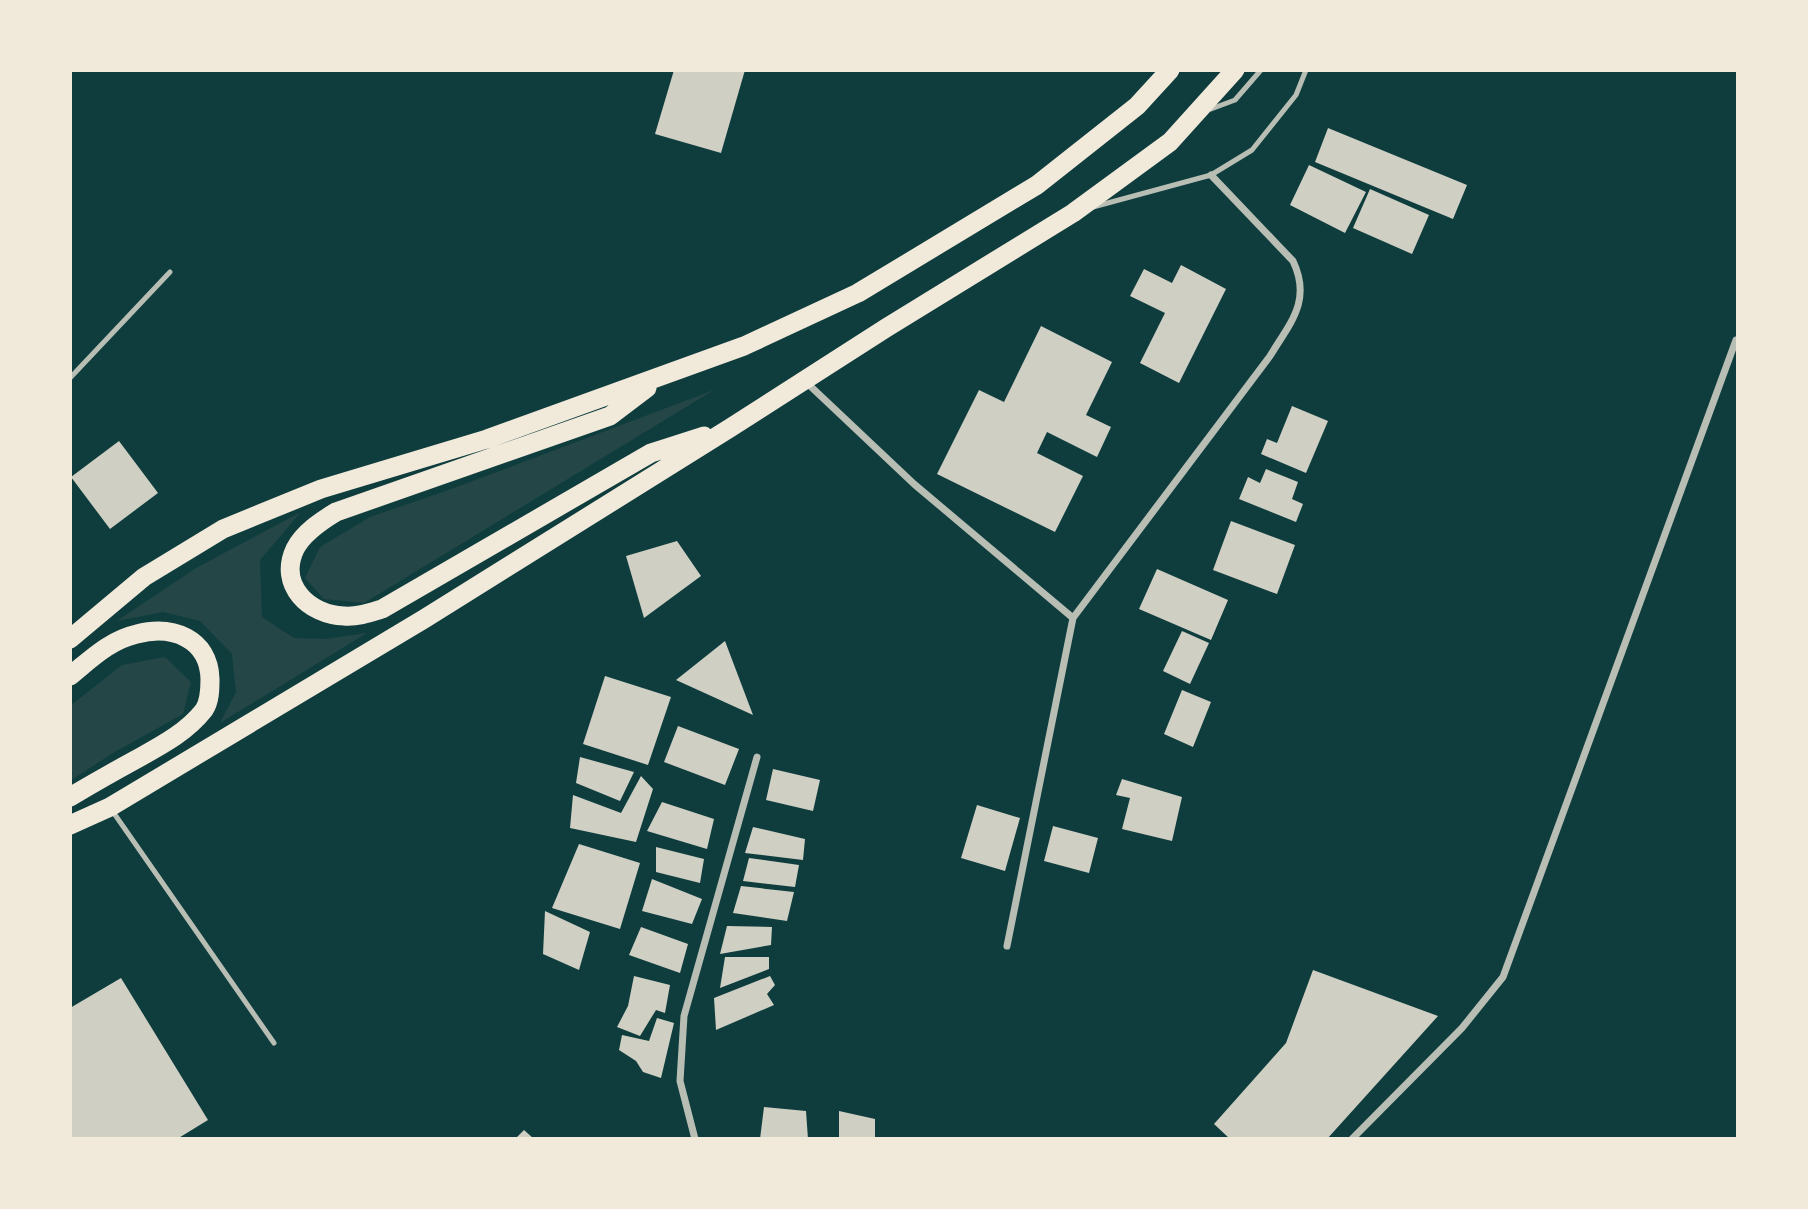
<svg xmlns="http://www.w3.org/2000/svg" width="1808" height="1209" viewBox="0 0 1808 1209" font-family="Lora,serif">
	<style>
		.green { fill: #244646 }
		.building { fill: #cfcfc3 }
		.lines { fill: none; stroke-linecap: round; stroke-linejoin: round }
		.service { stroke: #b8beb3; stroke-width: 5 }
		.minor { stroke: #b8beb3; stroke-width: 7 }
		.trunk { stroke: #f1e9da; stroke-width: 19 }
	</style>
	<rect width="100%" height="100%" fill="#0f3d3e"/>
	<path class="green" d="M714 390 364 603 324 599 305 578 320 547 370 517 454 488Z
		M301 512 260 560 262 617 294 638 325 639 367 633 220 723 236 692 232 654 200 621 163 612 117 621 196 568Z
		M165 657 191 682 183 714 113 753 70 781V706L122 665Z"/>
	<path class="building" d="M674 70H745L721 153 655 134Z
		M1328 128 1467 185 1453 219 1315 162Z
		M1309 165 1366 192 1345 233 1290 205Z
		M1370 189 1429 215 1412 254 1353 228Z
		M1181 265 1226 289 1179 383 1140 363 1165 313 1130 296 1144 269 1172 283Z
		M1041 326 1112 362 1086 415 1111 427 1097 457 1047 432 1037 453 1083 476 1055 532 937 474 979 390 1004 402Z
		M1292 406 1328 421 1306 473 1261 454 1267 439 1277 443Z
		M119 441 158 493 110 529 71 477Z
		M1266 469 1298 482 1292 499 1303 504 1296 522 1239 499 1248 477 1260 483Z
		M1231 521 1295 545 1277 594 1213 570Z
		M677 541 701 576 644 618 626 556Z
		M1157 569 1228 600 1211 640 1139 609Z
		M1182 631 1209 643 1190 684 1163 671Z
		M725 641 753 715 676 680Z
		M605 676 671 697 648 765 583 744Z
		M1182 690 1211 702 1193 747 1164 734Z
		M678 726 739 749 725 785 664 762Z
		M580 757 634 772 620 801 576 783Z
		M773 769 820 780 813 811 766 800Z
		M641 776 653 789 636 842 570 828 573 795 621 813Z
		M1122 779 1182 797 1172 841 1122 829 1130 798 1116 795Z
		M662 802 714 819 707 849 647 831Z
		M977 805 1020 818 1005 871 961 858Z
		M1053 826 1098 838 1089 873 1044 861Z
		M753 827 805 839 803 860 745 853Z
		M579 844 640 863 620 929 552 908Z
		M656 847 704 859 700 883 656 872Z
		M749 858 799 865 795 887 743 881Z
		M652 879 702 899 692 924 642 911Z
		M741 886 794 892 787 921 733 913Z
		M545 911 590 932 579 970 543 954Z
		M727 926 772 927 771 945 720 954Z
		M641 927 688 944 680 973 629 955Z
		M725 957H769V969L720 988Z
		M1313 970 1438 1016 1327 1139H1230L1214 1124 1286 1043Z
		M634 976 670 985 665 1013 656 1010 640 1036 617 1027 628 1006Z
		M770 976 775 985 767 994 774 1005 716 1030 714 998Z
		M121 978 208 1120 177 1139H70V1008Z
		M657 1018 674 1023 661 1078 643 1072 636 1061 619 1050 622 1035 649 1041Z
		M764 1107 806 1111 808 1139H760Z
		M839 1111 875 1119V1139H839Z
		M524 1130 534 1139H515Z"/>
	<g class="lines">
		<path class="service" d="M1211 109 1235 100 1261 70
			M1093 207 1211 175 1252 150 1296 95 1306 70
			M70 378 170 272
			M111 809 274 1043"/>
		<path class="minor" d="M807 383 914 484 1073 618
			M1007 946 1073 618 1270 356C1290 323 1312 301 1293 261L1211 175
			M695 1139 680 1081 684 1016 757 757
			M1352 1139 1462 1028 1503 977 1736 340"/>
		<path class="trunk" d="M647 388 610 416 336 512C321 521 303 533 295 549 278 585 309 615 344 616 357 617 369 613 382 609L651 453 704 436
			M70 639 144 577 223 529 321 489 487 439 744 346 858 293 1037 185 1137 106 1170 70
			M70 676C91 659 110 640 137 634 172 625 209 638 210 679 210 689 210 701 204 710 186 733 160 746 135 760 113 772 92 784 70 797
			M70 825 110 807 424 619 730 428 886 328 1073 213 1170 142 1235 70"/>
	</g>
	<rect width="1808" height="1209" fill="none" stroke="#f1e9da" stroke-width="144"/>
</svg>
